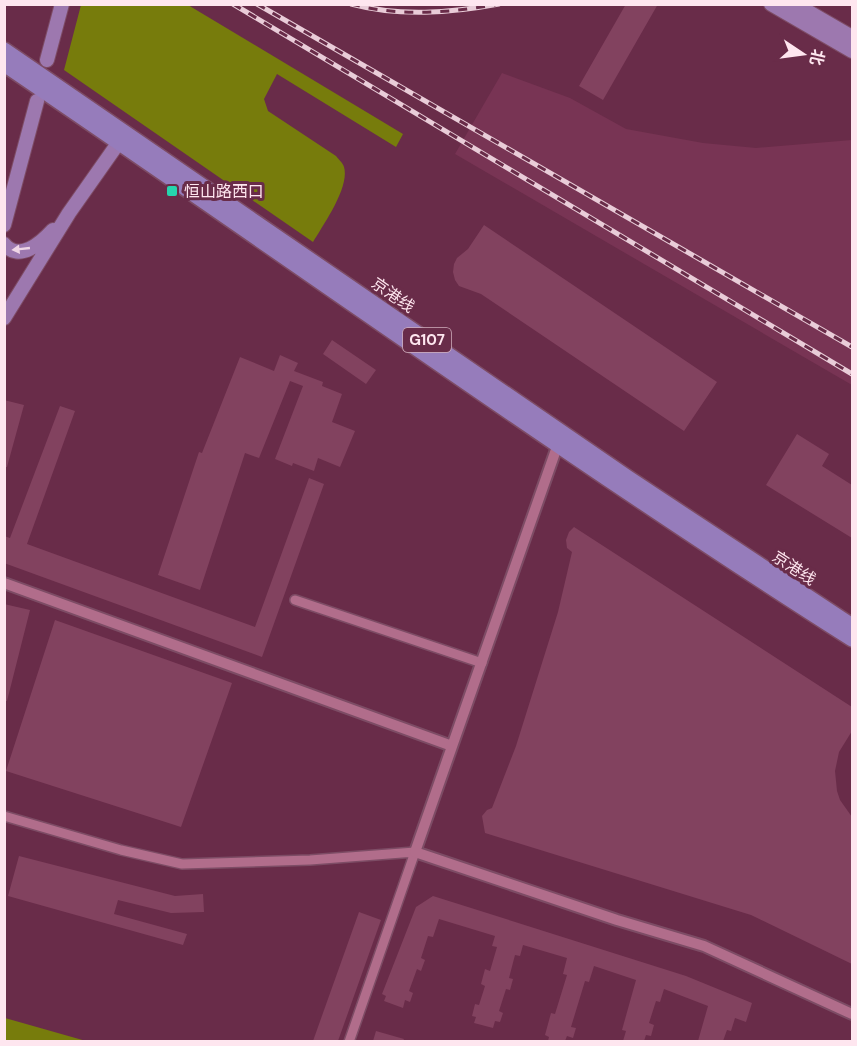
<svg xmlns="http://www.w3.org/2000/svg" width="857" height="1046" viewBox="0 0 857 1046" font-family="'DM Sans','Noto Sans SC',sans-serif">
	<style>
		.built { fill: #783454 }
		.forest { fill: #777c0c }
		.building { fill: #82425f }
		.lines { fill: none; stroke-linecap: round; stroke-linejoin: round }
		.minor-casing { stroke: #7d4c65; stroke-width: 12 }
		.tertiary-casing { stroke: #7d4c65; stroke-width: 14 }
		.primary-casing { stroke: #7d4c65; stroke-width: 16 }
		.trunk-casing { stroke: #7d4c65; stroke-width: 18 }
		.minor { stroke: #b16d8b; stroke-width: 9 }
		.tertiary { stroke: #b16d8b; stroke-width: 10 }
		.primary { stroke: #9d78af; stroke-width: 14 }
		.trunk { stroke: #967cbb; stroke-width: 15 }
		.rail-casing { stroke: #e9ccd8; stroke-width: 5 }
		.rail { stroke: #692c49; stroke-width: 3; stroke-dasharray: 9; stroke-linecap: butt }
		.oneway { fill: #efd6e5 }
		.poi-dot { fill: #26d5ae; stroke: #692c49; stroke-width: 2 }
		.labels { text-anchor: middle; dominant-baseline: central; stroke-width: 6; stroke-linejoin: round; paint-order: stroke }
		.shield { fill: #692c49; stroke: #d1aebd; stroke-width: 1.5 }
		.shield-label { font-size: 15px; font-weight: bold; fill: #fee6ef }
		.poi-label { font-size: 16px; fill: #fee6ef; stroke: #692c49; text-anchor: start }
		.street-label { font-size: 16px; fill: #fee6ef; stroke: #692c49 }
	</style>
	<rect width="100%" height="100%" fill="#692c49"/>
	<path class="built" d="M502 73 570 98 626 129 703 143 756 148 852 140V385L455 154Z"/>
	<path class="forest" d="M81 5H188L403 134 396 147 277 74 264 99 268 111 336 156C339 160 343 163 344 167 350 187 323 225 313 242L64 70Z
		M4 1018H5L86 1041H5Z"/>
	<path class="building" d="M626 4H658L603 100 579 86Z
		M484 225 717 382 684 431 481 294 459 286 455 280 453 272 454 264 457 258 468 249Z
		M332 340 376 370 366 384 323 354Z
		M280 355 298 363 294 371 323 382 322 386 342 394 332 422 355 431 340 467 318 458 314 471 293 463 292 466 275 459 303 386 290 381 259 458 245 453 200 590 158 575 199 452 202 453 240 357 274 371Z
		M4 400 24 405 7 467H4Z
		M60 406 75 411 27 544 255 627 309 478 324 484 262 657 4 563V536L10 538Z
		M797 434 829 454 822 466 852 485V538L766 485Z
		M574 527 852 707V731L839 752 835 771 837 791 840 800 852 817V964L751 915 485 833 482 816 487 810 492 808 516 746 558 612 572 552 567 548 566 540 569 532Z
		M4 604 30 610 7 701H4Z
		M55 620 232 683 181 827 6 771Z
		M19 856 175 896 203 894 204 912 171 913 118 900 114 914 187 934 183 945 8 896Z
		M433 896 686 976 752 1003 746 1022 735 1018 731 1031 727 1030 723 1041H698L708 1006 664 989 660 1002 656 1001 649 1023 654 1025 651 1036 646 1035 644 1041H623L626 1031 622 1030 636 980 594 966 589 982 585 981 571 1027 576 1028 573 1038 567 1036 565 1041H548L549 1037 545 1035 551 1013 555 1014 567 975 563 974 567 958 523 945 520 956 515 955 509 978 513 979 510 990 506 989 499 1011 503 1013 500 1022 495 1021 493 1028 474 1023 476 1017 472 1016 475 1004 479 1005 485 986 481 984 485 969 490 971 497 947 492 946 495 936 439 919 433 937 428 936 421 958 425 960 421 971 417 969 409 991 413 993 410 1002 405 1000 403 1008 384 1001 386 996 382 994 416 907Z
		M359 912 381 920 338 1041H313Z
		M376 1031 404 1039 403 1041H373Z"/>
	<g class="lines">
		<defs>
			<path id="minor" d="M295 600 482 663
				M4 816 121 850 182 864 310 860 415 852 349 1042"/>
			<path id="tertiary" d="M558 444 415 852 617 920 704 946 852 1014
				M4 583 452 746"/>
			<path id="primary" d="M771 4 852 51
				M795 4 852 37
				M47 60 62 4
				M4 225 37 101
				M4 244C19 263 42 242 53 230
				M4 318 69 213 119 142"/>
			<path id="trunk" d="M4 50 628 478 852 626
				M4 64C287 256 564 456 852 639"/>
		</defs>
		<use href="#minor" class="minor-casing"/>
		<use href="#tertiary" class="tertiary-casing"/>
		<use href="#primary" class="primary-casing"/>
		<use href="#trunk" class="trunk-casing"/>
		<use href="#minor" class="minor"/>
		<use href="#tertiary" class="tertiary"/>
		<use href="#primary" class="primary"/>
		<use href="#trunk" class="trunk"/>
		<defs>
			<path id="rail" d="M233 4 852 374
				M257 4 852 347
				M351 4C400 17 450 13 499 4"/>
		</defs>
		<use href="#rail" class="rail-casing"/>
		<use href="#rail" class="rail"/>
	</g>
	<defs><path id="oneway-solid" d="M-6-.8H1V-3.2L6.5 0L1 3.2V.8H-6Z" transform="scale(1.5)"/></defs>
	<use class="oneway" href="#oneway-solid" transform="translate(21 249) rotate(174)"/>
	<rect class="poi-dot" x="166" y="185" width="12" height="12" rx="3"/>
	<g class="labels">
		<rect class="shield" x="403" y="328" width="48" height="24" rx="4.5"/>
		<g class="shield-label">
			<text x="427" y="340">G107</text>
		</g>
		<g class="poi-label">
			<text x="184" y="191">恒山路西口</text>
		</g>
		<g class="street-label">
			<text transform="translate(393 295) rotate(35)">京港线</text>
			<text transform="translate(794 568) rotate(33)">京港线</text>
		</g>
	</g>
	<rect width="857" height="1046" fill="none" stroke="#fee6ef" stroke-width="12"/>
	<g transform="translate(803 54) rotate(103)" stroke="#692c49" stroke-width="4.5" paint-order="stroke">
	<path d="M0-4.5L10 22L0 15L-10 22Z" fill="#fee6ef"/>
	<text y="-9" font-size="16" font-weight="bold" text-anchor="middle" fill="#fee6ef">北</text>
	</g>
</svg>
